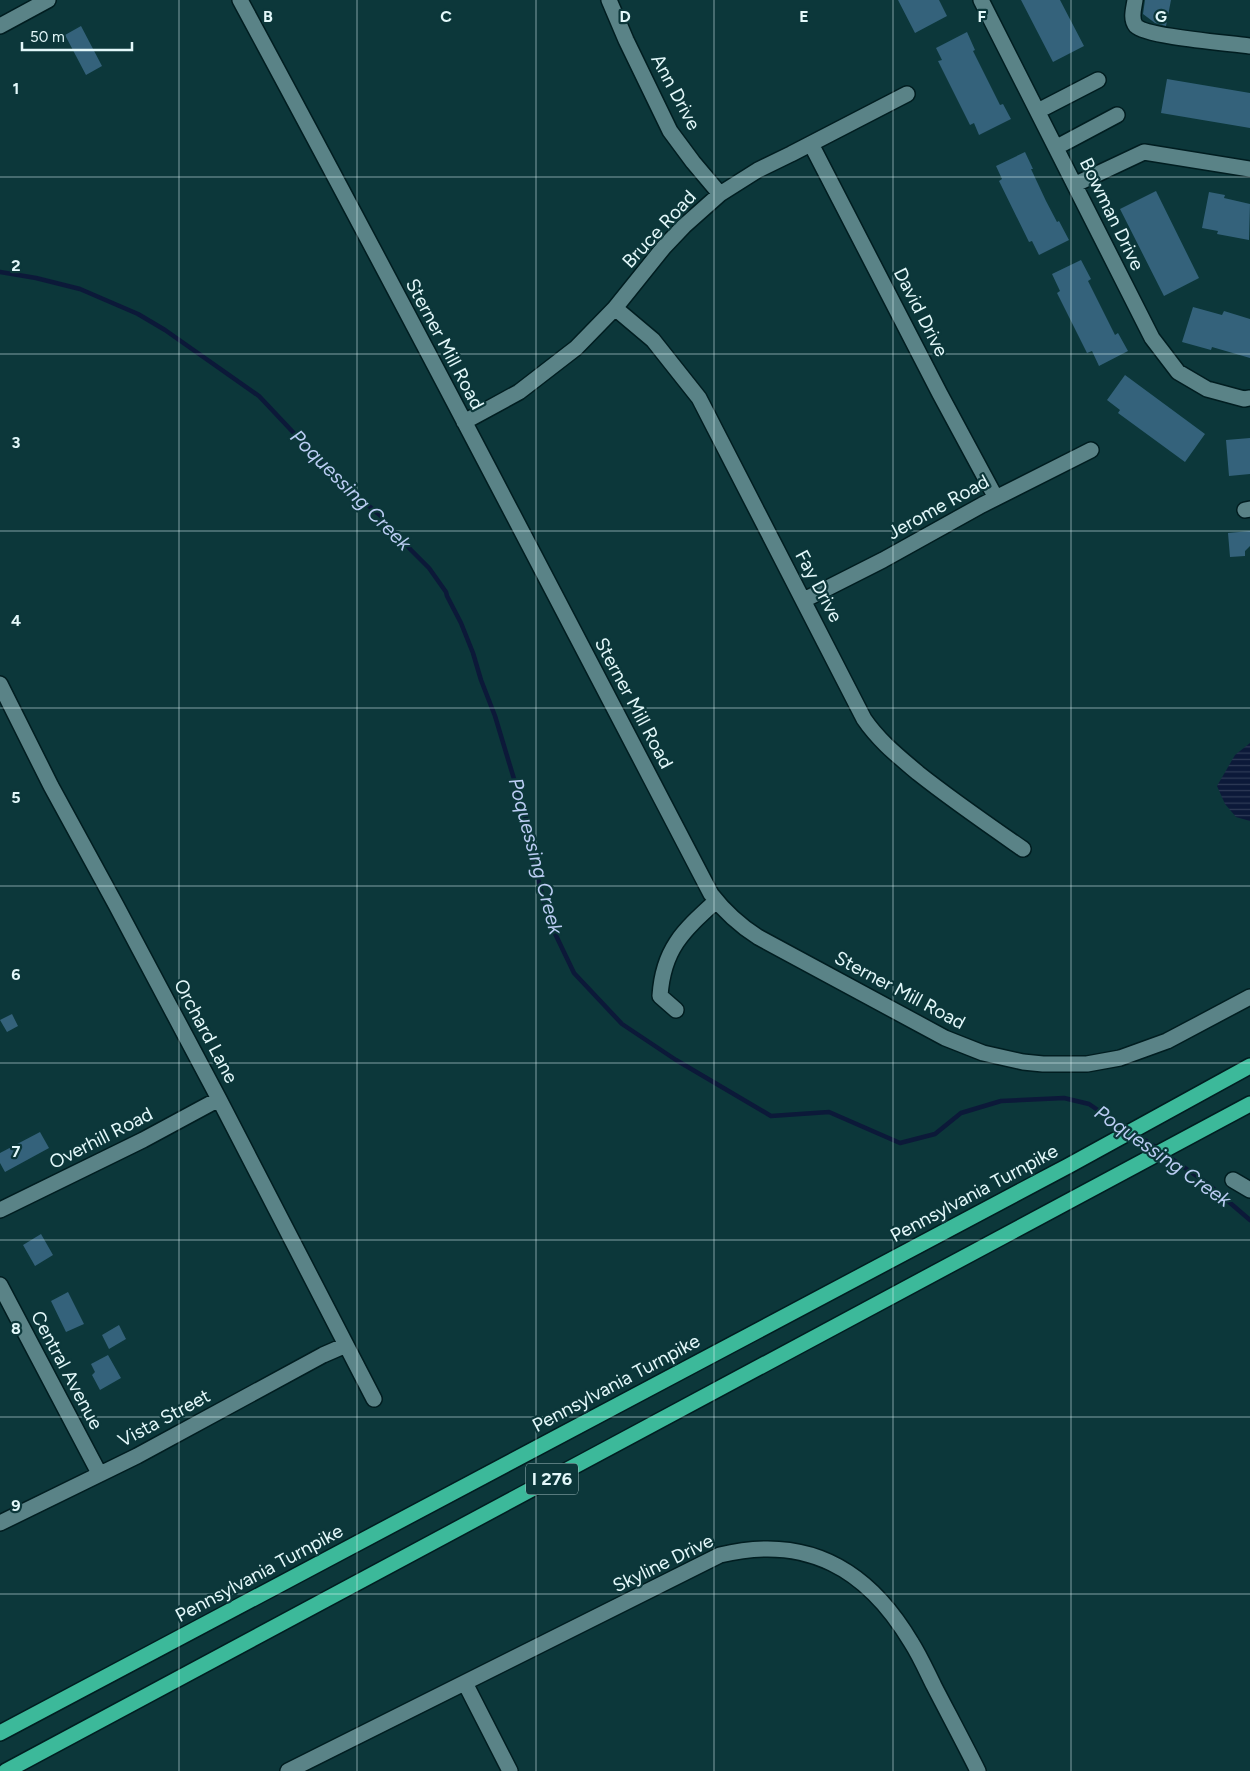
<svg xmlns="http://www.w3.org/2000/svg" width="1250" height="1771" viewBox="0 0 1250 1771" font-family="Figtree,sans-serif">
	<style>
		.water { fill: url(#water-rules) }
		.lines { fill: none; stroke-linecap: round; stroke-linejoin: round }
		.stream { stroke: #0c1939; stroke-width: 4.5 }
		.building { fill: #34627b }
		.minor-casing { stroke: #001d20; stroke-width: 18 }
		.highway-casing { stroke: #001d20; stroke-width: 18 }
		.minor { stroke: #5a8387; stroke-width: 15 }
		.highway { stroke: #3cb99a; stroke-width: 15 }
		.grid { fill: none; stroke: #e3f8fa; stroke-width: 1; stroke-opacity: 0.55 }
		.labels { text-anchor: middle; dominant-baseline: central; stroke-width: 4.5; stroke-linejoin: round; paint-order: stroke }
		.shield { fill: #0c373a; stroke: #a2bec0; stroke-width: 1 }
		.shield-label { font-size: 18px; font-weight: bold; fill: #e3f8fa }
		.street-label { font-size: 19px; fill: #e3f8fa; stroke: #0c373a }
		.water-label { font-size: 20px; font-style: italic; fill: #bbcdf3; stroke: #0c373a }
		.grid-label { font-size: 16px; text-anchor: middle; font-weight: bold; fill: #e3f8fa; stroke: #0c373a; stroke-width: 4.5; stroke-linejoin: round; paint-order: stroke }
	</style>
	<defs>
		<pattern id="water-rules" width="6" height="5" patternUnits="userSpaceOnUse" patternTransform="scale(1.25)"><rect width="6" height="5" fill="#0c1939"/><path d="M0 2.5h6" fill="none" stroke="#2f3b57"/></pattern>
	</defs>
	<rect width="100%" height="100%" fill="#0c373a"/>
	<path class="water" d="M1250 743V821L1236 817 1225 804 1217 786 1235 755Z"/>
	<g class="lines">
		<path class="stream" d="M0 272 36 278 80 289 138 314 165 330 259 396 338 480 382 517 411 550 429 568 446 592 447 596 461 623 473 653 481 680 495 716 527 822 531 852 549 921 574 973 622 1024 676 1060 771 1116 829 1112 900 1143 935 1134 961 1113 1001 1101 1064 1098 1089 1104 1127 1130
			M1133 1133 1159 1149
			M1165 1154 1208 1184 1250 1220"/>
	</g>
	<path class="building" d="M898 0H939L947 16 915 33Z
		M1021 0H1060L1084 46 1053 62Z
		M1145 0H1171L1166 26 1155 23 1143 14Z
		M81 26 102 66 86 75 65 35Z
		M967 32 975 50 973 51 1000 105 1003 104 1011 119 979 135 974 123 970 125 938 61 942 60 936 48Z
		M1167 79 1250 93V128L1161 113Z
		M1025 152 1033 169H1031L1046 201 1057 222 1059 221 1069 240 1039 255 1032 241 1029 242 999 181 1002 179 996 166Z
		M1156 191 1199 278 1164 296 1120 209Z
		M1209 192 1225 195 1224 198 1250 204 1249 240 1217 234 1218 231 1202 228Z
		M1081 260 1091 279 1088 281 1115 335 1118 333 1128 351 1099 366 1092 351 1087 353 1057 293 1060 291 1052 274Z
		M1193 307 1222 315 1224 311 1250 319V358L1212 347 1211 350 1182 342Z
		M1125 375 1205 434 1185 462 1118 413 1120 410 1107 400Z
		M1250 438V474L1229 476 1226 440Z
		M1250 531V546L1245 551V556L1230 557 1228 533Z
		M12 1014 18 1026 7 1032 0 1020Z
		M40 1132 49 1148 5 1172 0 1163V1153Z
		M41 1234 53 1255 35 1266 23 1245Z
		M68 1292 84 1324 66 1332 51 1301Z
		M119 1325 126 1339 109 1349 102 1335Z
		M108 1355 121 1378 100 1390 92 1375 95 1372 91 1364Z"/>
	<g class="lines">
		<defs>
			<path id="minor" d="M240 0C400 296 555 595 711 894 725 912 739 925 758 937L945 1038 983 1053 1023 1062 1043 1064H1087L1120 1058 1167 1041 1250 997
				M609 0 626 40 670 131 693 162 720 194
				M981 0 1152 338 1178 372 1207 389 1244 399 1250 398
				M1135 0C1134 8 1130 19 1136 26 1147 37 1230 43 1250 46
				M0 26 48 0
				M1038 111 1098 80
				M811 144 940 394 996 498
				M1057 147 1117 115
				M1076 184 1144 152 1250 169
				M615 308 653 340 699 398 864 719C879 741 898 756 918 773 952 800 987 824 1023 849
				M464 422 519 392 576 348 615 308 664 247 684 226 720 194 758 170 791 154 907 94
				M1245 510 1250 509
				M804 600 883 560 982 505 1091 450
				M0 684 51 786 116 905 219 1099 374 1399
				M676 1010 660 996C663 949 683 931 716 901
				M1233 1180 1250 1190
				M0 1210 143 1140 219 1099
				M0 1285 99 1473
				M0 1523 137 1456 323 1355 346 1345
				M465 1683 510 1771
				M288 1771 720 1555C806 1534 867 1568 911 1642 920 1656 927 1672 934 1686 949 1715 964 1743 978 1771"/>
			<path id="highway" d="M0 1733 1068 1166 1250 1066
				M6 1771 1250 1104"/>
		</defs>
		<use href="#minor" class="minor-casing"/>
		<use href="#highway" class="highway-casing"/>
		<use href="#minor" class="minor"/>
		<use href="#highway" class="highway"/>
	</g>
	<path class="grid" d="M179 0V1771M357 0V1771M536 0V1771M714 0V1771M893 0V1771M1071 0V1771M0 177H1250M0 354H1250M0 531H1250M0 708H1250M0 886H1250M0 1063H1250M0 1240H1250M0 1417H1250M0 1594H1250"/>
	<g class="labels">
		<rect class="shield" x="526" y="1463.5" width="52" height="31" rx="4"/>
		<g class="shield-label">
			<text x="552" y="1479">I 276</text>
		</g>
		<g class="street-label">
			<text transform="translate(676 92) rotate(62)">Ann Drive</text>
			<text transform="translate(1112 214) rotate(64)">Bowman Drive</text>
			<text transform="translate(659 229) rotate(-47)">Bruce Road</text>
			<text transform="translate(921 312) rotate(63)">David Drive</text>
			<text transform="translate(445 344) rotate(62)">Sterner Mill Road</text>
			<text transform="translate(938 507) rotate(-29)">Jerome Road</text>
			<text transform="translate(819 586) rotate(62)">Fay Drive</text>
			<text transform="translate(634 703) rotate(62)">Sterner Mill Road</text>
			<text transform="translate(900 990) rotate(28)">Sterner Mill Road</text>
			<text transform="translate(206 1031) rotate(62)">Orchard Lane</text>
			<text transform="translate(101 1138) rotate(-27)">Overhill Road</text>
			<text transform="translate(974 1193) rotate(-28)">Pennsylvania Turnpike</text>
			<text transform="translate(67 1370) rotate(62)">Central Avenue</text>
			<text transform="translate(616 1383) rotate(-28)">Pennsylvania Turnpike</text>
			<text transform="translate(164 1418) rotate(-28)">Vista Street</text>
			<text transform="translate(663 1563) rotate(-26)">Skyline Drive</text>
			<text transform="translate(259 1573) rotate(-28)">Pennsylvania Turnpike</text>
		</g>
		<g class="water-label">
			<text transform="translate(351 490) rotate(45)">Poquessing Creek</text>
			<text transform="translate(536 856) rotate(75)">Poquessing Creek</text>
			<text transform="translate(1163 1156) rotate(35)">Poquessing Creek</text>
		</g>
	</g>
	<g class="grid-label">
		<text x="268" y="22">B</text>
		<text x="446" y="22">C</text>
		<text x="625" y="22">D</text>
		<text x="804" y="22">E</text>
		<text x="982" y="22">F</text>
		<text x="1161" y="22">G</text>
		<text x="16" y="94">1</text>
		<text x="16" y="271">2</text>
		<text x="16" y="448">3</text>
		<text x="16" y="626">4</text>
		<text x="16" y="803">5</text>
		<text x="16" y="980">6</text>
		<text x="16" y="1157">7</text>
		<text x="16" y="1334">8</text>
		<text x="16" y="1511">9</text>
	</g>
	<path d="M22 42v8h110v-8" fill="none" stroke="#e3f8fa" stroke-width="2.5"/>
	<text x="30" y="42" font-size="15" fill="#e3f8fa" stroke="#0c373a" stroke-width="4" paint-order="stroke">50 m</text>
</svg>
